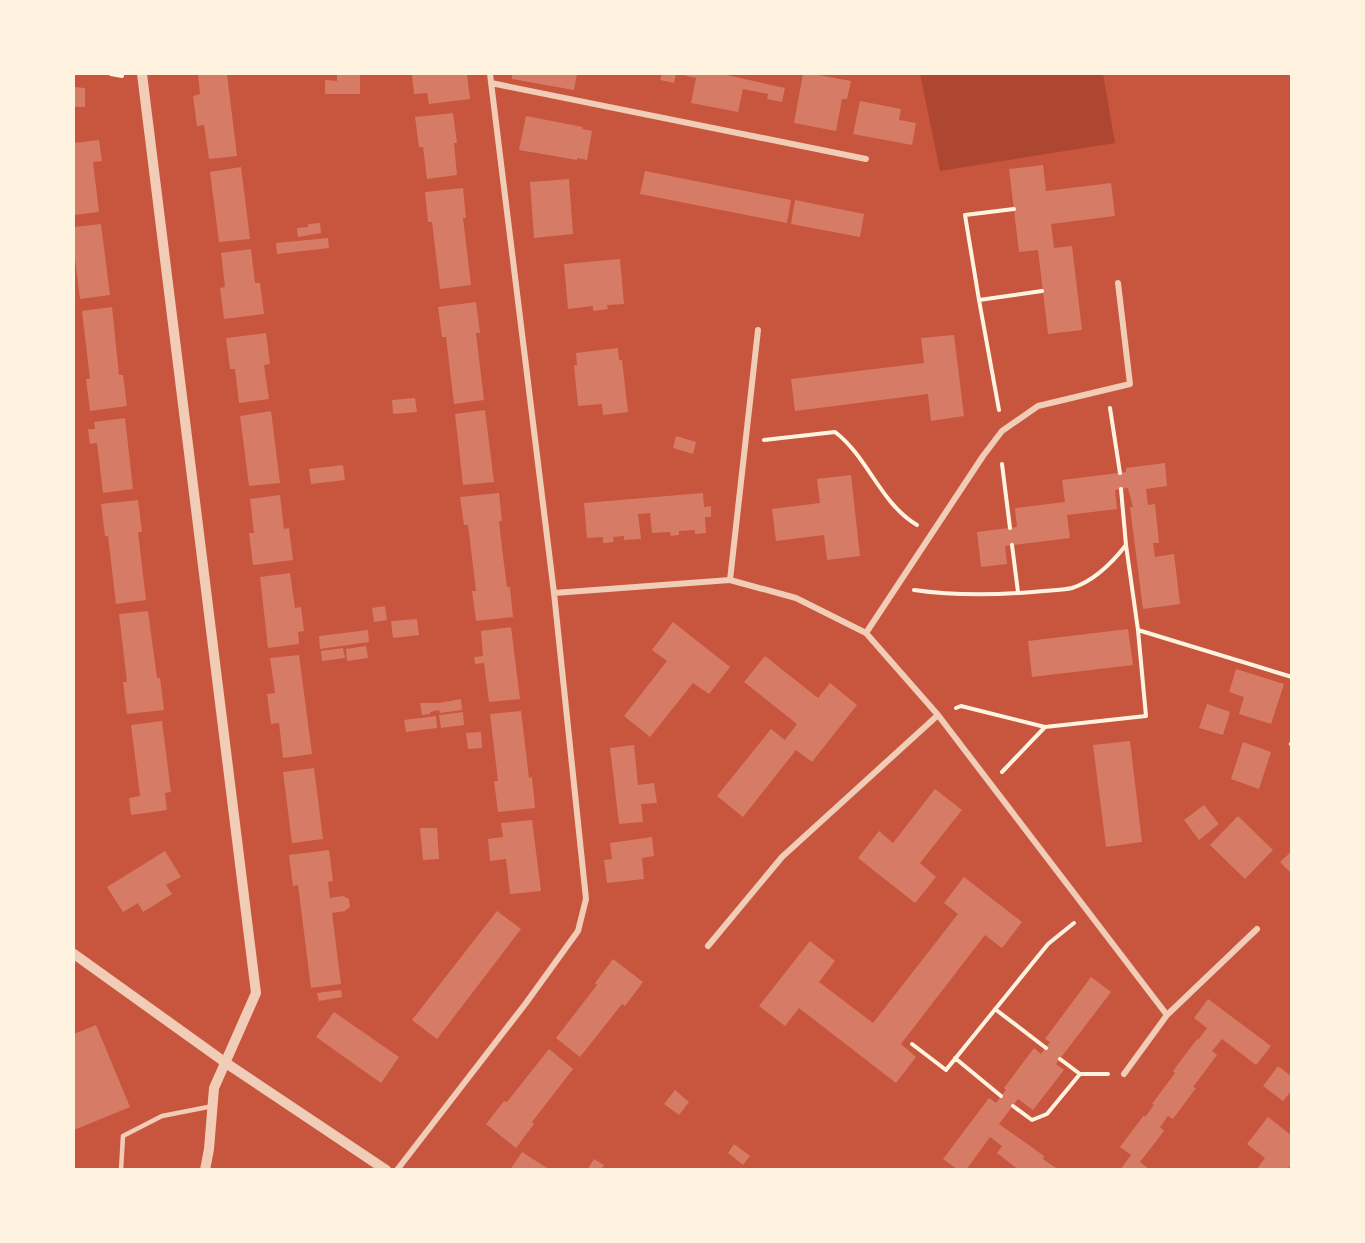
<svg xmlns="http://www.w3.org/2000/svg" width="1365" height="1243" viewBox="0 0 1365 1243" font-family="'Zilla Slab',serif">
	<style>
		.green { fill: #ae4732 }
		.building { fill: #d67c66 }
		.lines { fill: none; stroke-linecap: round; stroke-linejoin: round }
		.path { stroke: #fff3e0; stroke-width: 4 }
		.service { stroke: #f1ccb7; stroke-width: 4.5 }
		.minor { stroke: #f1ccb7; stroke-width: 6 }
		.tertiary { stroke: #f1ccb7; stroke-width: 10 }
	</style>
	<rect width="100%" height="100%" fill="#c8553d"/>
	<path class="green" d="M920 74H1103L1115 143 940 171Z"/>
	<path class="building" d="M198 74H227L237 156 209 159 204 125 197 126 193 96 200 94Z
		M337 74H360V94H325V80L337 81Z
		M425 74H467L470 99 429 104 427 93 414 94 412 75Z
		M512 74H577L574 90 512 79Z
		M662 74H676L674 83 660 80Z
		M679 74H722L785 88 782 102 767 99 768 94 743 89 738 112 691 103 696 78Z
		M803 74H813L851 81 847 99H842L836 131 794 123Z
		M74 87 85 88V107H74Z
		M860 101 901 109 899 120 916 123 912 145 853 134Z
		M453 113 457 143H454L457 175 427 179 423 147H419L415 117Z
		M526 116 583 127 582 129 592 131 587 160 577 158V160L519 150Z
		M99 140 102 161 93 162 99 212 74 215V143Z
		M1043 165 1046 191 1111 183 1115 216 1051 224 1054 248 1072 246 1082 330 1048 334 1038 250 1019 252 1009 169Z
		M241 167 250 239 219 242 210 172Z
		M645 171 791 200 787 223 640 194Z
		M569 179 573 234 534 238 530 182Z
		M463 188 466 218H463L471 285 440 289 432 222H428L425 192Z
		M795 200 864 214 860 237 791 224Z
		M320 223 321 233 298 237 297 228 308 227V224Z
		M101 224 110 295 80 299 74 250V227Z
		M328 238 329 248 277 254 276 243Z
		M251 249 255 283H260L264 314 224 319 220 288 225 287 221 253Z
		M620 259 624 304 607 305 608 309 593 311V306L568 309 564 264Z
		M476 302 480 333H476L484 400 454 404 446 337H442L438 307Z
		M112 307 119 375H123L127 406 90 411 86 379H90L82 311Z
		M266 333 270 364 264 365 269 399 239 403 235 369H230L226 338Z
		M954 335 964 416 931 421 928 394 795 411 791 379 924 363 921 338Z
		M618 348 619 360H622L628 412 603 415 602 404 578 406 574 365H577L576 353Z
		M415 398 417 412 393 414 392 400Z
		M485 410 494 482 463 485 455 414Z
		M271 411 280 483 249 486 240 416Z
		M125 418 133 489 103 493 97 443 90 444 88 429H95L94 422Z
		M676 436 696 442 693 454 673 448Z
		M1165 463 1167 486 1146 489 1148 505 1155 504 1159 543H1153L1155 557 1174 554 1180 604 1143 609 1130 507H1133L1128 488 1115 490 1117 509 1067 515 1070 538 1005 546 1007 564 981 567 977 532 1017 527 1015 508 1065 502 1062 480 1126 472V468Z
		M343 465 345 480 311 484 309 469Z
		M851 475 860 556 827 560 824 535 776 541 772 509 820 503 817 479Z
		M499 493 502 521H499L503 556 507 587H510L513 617 476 621 472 591H476L468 525H464L460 497Z
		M703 493 704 507 711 506V517H705L706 533 695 534V530L679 531V535L671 536 670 532 652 533 650 513 638 514 641 539 624 540V536L613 537 614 542 603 543V537L587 538 584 503Z
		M280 495 284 529 289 528 293 560 253 565 249 533H254L250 499Z
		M138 500 142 532H138L146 600 116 604 108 536H105L101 504Z
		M290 573 295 608 301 607 304 631 298 632 299 644 268 648 260 577Z
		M385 606 387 620 374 622 372 608Z
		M148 611 157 678H160L164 710 127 714 123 682H127L119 614Z
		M417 619 419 635 393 638 391 621Z
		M673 622 730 667 709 694 693 683 650 737 624 716 667 661 652 650Z
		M511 627 520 699 489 702 484 663 475 664 474 657 483 656 481 631Z
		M1128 629 1133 665 1032 677 1028 641Z
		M368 630 369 642 320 649 319 636Z
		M366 646 368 658 347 661 346 649Z
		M343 648 345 658 322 661 321 651Z
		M299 655 312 754 283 758 279 723 271 724 267 694 275 693 270 658Z
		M765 656 818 698 830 683 857 705 812 762 796 750 743 817 717 796 771 729 785 740 797 724 744 682Z
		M1236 669 1284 684 1271 724 1239 714 1244 697 1229 692Z
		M461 699 462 710 440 713 439 710 430 712V714L422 715 420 703H439Z
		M1207 704 1230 712 1223 735 1199 728Z
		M521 711 529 778 532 777 535 808 498 812 494 781H498L490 714Z
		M463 712 464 725 441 728 439 715Z
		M436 716 437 728 406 732 404 720Z
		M162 721 171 792 165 793 167 810 131 815 129 798 140 796 131 725Z
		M481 732 482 748 468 749 466 733Z
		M1130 741 1142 842 1106 847 1093 745Z
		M1243 742 1271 752 1259 789 1231 779Z
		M634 745 638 785 654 783 657 803 641 804 643 822 619 824 610 748Z
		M314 768 323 839 292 843 283 772Z
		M935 789 962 810 920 863 936 877 915 903 858 858 879 831 893 843Z
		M1204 805 1219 824 1199 840 1184 820Z
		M1238 816 1273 850 1245 879 1210 845Z
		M532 820 541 891 510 894 506 859 490 861 488 839 503 837 501 823Z
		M420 828H437L439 859 423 860Z
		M652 837 654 856 642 858 644 879 607 883 604 860 612 859 610 843Z
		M329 850 333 881 328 882 330 898 343 896 349 899 350 907 345 911 332 913 341 984 311 988 298 885 293 886 289 855Z
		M165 851 181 877 166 885 172 894 143 912 138 903 123 912 107 887Z
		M1292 851V874L1280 862Z
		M964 877 1022 922 1002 948 985 935 901 1044 916 1057 896 1083 799 1008 785 1026 759 1006 810 941 835 961 819 982 873 1023 958 914 944 903Z
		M497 911 521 929 437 1039 412 1020Z
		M613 959 643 982 625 1006 622 1004 580 1057 556 1038 597 985 595 983Z
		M1091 977 1111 992 1056 1064 1064 1070 1033 1110 1018 1099 999 1124 1044 1156 1043 1159 1059 1170H1019L997 1153 1002 1146 990 1137 966 1170H958L943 1159 989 1098 996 1103 1006 1090 1004 1088 1034 1048 1041 1054 1050 1042 1045 1039Z
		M341 990 342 997 319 1001 317 993Z
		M1208 999 1271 1046 1256 1065 1222 1039 1212 1051 1217 1055 1193 1087 1196 1088 1173 1119 1168 1116 1160 1127 1164 1131 1140 1162 1150 1170H1120L1131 1155 1120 1147 1144 1115 1145 1117 1154 1105 1152 1104 1175 1073 1173 1071 1197 1039 1198 1040 1207 1028 1194 1018Z
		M334 1012 399 1057 381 1083 316 1037Z
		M96 1025 130 1107 74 1130V1034Z
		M549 1049 573 1069 532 1122 534 1124 516 1148 486 1124 504 1101 507 1102Z
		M1278 1066 1292 1077V1090L1283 1101 1263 1086Z
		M675 1090 689 1102 679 1115 664 1104Z
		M1268 1117 1292 1136V1163L1287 1170H1256L1265 1158 1247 1144Z
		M734 1144 750 1156 743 1165 728 1153Z
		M522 1152 547 1168 546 1170H510Z
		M594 1159 604 1165 601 1170H587Z"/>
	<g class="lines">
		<path class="path" d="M111 74 122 76
			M979 300 965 215 1014 209
			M1110 408 1120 473
			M999 410 979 300 1042 291
			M764 440 835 432C868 457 880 503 917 525
			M1002 464 1010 528
			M1121 489 1126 545 1138 630
			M1012 545 1018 592
			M914 590C956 596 1002 595 1044 591 1053 590 1064 590 1072 588 1094 581 1112 563 1126 545
			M956 708 961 706 1045 727 1146 716 1138 630 1292 677
			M1002 772 1045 727
			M995 1009 1046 1048
			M912 1044 946 1070 1048 944 1074 923
			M955 1058 1001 1096
			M1060 1059 1080 1074
			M1013 1106 1032 1120 1047 1114 1080 1074H1108"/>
		<path class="service" d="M1291 744 1292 745
			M121 1170 123 1136 162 1116 213 1106"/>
		<path class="minor" d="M491 83 866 159
			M730 580 758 330
			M554 593 730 580 796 598 866 633 938 715 1167 1015 1124 1074
			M866 633 983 456 1002 431 1038 406 1130 384 1118 283
			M708 946 782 857 938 715
			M1167 1015 1257 929
			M397 1170 526 1003 578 931 586 899 554 593 490 74"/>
		<path class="tertiary" d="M142 74 256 993 214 1088 209 1149 205 1170
			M74 954 226 1063 386 1170"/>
	</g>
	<rect width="1365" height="1243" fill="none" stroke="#fff3e0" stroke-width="150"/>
</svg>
